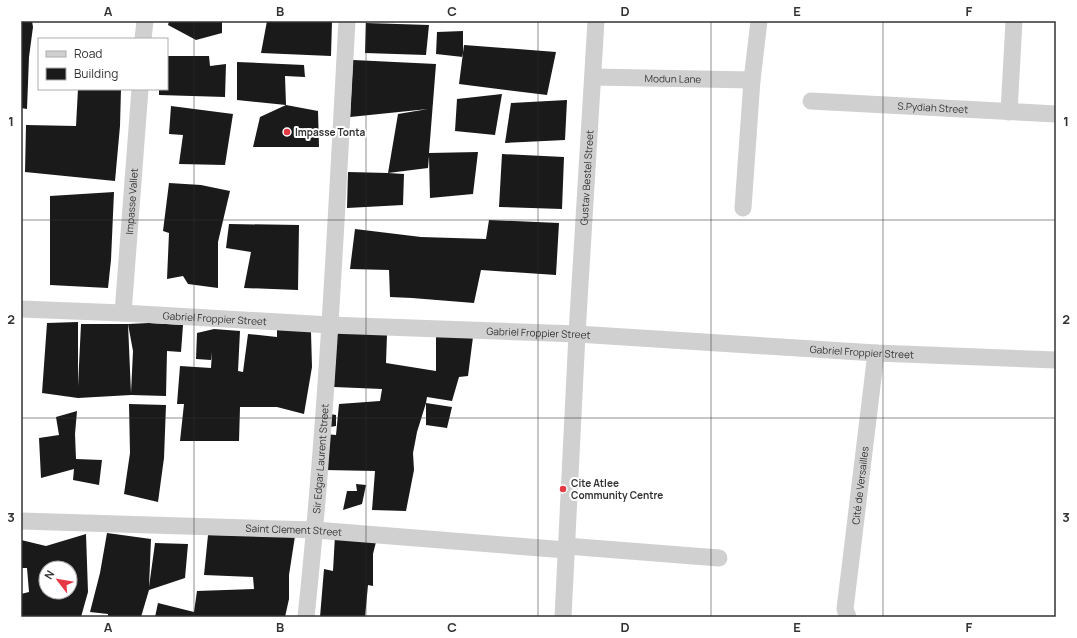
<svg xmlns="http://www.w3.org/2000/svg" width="1077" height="638" viewBox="0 0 1077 638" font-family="Manrope,sans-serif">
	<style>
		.building { fill: #1a1a1a; fill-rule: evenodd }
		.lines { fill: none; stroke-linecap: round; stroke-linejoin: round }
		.minor { stroke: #d0d0d0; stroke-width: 17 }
		.grid { fill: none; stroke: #333; stroke-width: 1; stroke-opacity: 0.55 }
		.poi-dot { fill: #e63946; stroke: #fff; stroke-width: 1.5 }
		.labels { text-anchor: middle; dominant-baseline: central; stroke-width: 4; stroke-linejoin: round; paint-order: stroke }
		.street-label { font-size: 10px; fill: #333; stroke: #fff }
		.poi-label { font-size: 10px; font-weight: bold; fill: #333; stroke: #fff; text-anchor: start }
		.neatline { fill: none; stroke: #333; stroke-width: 1.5 }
		.grid-label { font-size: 13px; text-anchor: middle; font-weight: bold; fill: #333 }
	</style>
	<rect width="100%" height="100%" fill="#fff"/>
	<path class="building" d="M21 21H32L33 27 29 57 27 109 21 108Z
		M169 21H222V33L196 40 168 25Z
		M267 21H332L331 56 261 53Z
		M366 23 429 25 426 55 365 53Z
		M463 31V57L436 54 437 32Z
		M464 45 556 52 547 95 459 84Z
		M167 56H209L210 66 226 64 225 97 159 95V89H167Z
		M353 60 436 64 429 153 478 152 473 194 430 198 429 156 428 168 388 173 404 174 403 205 347 208 348 172 388 173 398 114 428 109 350 117Z
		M237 62 304 65 305 77 285 76 286 105 237 100Z
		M78 89H121L120 126 115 181 25 172 26 125 76 126Z
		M502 94 495 135 455 131 457 99Z
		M567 100 565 140 505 143 511 103Z
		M286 105 318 111 319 147H253L260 117Z
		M171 106 233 114 225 165 179 164 183 135 169 134Z
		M502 154 564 157 562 209 499 207Z
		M169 183 201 185 230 191 218 242V288L188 284 183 276 167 279 169 233 163 231Z
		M114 192 111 260 108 288 50 285V196Z
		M489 220 559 223 556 275 481 270 474 303 412 298 390 297 389 270 350 269 355 229 421 237 486 239Z
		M229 224 299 225 298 290 244 288 251 252 226 248Z
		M78 322V386L81 324H128L131 393 133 351 128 324 149 323 183 325 181 352 167 351 166 396 131 395 78 398 42 393 47 323Z
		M277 327 311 332 312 367 304 414 277 407H240L239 441H180L184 404H177L180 366 211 368 212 352 211 360 196 359 197 333 214 329 240 331 238 371 243 372 248 334 277 337Z
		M336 329 387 334 386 363 436 371V337H473L468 376 459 377 452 401 427 397 426 403 452 407 447 428 426 425V403L417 432 413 453 414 470 406 511 372 510 375 471 325 470V434L336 435 339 404 380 401 382 389 334 387Z
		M129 404 166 405 164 458 158 502 124 494 130 453Z
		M77 411 75 434 76 459 102 460 99 485 73 480 74 469 41 478 39 438 59 435 56 417Z
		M324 413 336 415V426L324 428Z
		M356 484 366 485 362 504 343 510 347 491H357Z
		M107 533 151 539 149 587 155 543 188 544 185 578 149 590 141 617H108V614L90 612 100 573Z
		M86 534 88 592 81 617H21V594L29 592 27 568H21V540L46 546ZM46 568H70V592H46Z
		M208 535 295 536 289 575V599L285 617H155L158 603 194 612 197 591 254 589 253 577 204 575Z
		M335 535 377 538 373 554V586L368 585 365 617H320L324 569 333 571Z"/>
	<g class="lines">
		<g class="minor">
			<path d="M143 39 145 21"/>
			<path id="s1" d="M593 77 752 80"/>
			<path id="s2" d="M811 101 1056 114"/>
			<path d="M1009 112 1014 21"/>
			<path d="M743 208 752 80 759 21"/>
			<path id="s3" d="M21 309 123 313 330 325 577 334 876 353 1056 360"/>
			<path id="s4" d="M123 313 140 89"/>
			<path id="s5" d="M21 521 315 530 566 550"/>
			<path d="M566 546 719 558"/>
			<path id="s6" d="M306 617C327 419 336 220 347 21"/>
			<path id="s7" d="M563 617 577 334 596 21"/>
			<path id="s8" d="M848 617 845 609 876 353"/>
		</g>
	</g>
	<path class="grid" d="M194 21V617M366 21V617M538 21V617M711 21V617M883 21V617M21 220H1056M21 418H1056"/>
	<g class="poi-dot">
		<circle cx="287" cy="132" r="4"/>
		<circle cx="563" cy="489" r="4"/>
	</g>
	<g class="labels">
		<g class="street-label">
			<text stroke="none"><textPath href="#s1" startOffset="80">Modun Lane</textPath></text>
			<text stroke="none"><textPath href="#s2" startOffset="122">S.Pydiah Street</textPath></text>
			<text stroke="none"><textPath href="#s7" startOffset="440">Gustav Bestel Street</textPath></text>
			<text stroke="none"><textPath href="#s4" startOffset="112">Impasse Vallet</textPath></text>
			<text stroke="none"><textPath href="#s3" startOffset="194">Gabriel Froppier Street</textPath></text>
			<text stroke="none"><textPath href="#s3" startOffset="518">Gabriel Froppier Street</textPath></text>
			<text stroke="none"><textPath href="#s3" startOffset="842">Gabriel Froppier Street</textPath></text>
			<text stroke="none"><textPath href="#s6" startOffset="159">Sir Edgar Laurent Street</textPath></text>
			<text stroke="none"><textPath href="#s8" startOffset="133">Cité de Versailles</textPath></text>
			<text stroke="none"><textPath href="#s5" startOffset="273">Saint Clement Street</textPath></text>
		</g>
		<g class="poi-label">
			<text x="295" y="132">Impasse Tonta</text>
			<text x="571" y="483">Cite Atlee<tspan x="571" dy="12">Community Centre</tspan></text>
		</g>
	</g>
	<rect width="1077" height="638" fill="none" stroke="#ffffff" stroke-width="44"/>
	<rect x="38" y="38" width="130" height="52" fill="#ffffff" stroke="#adadad"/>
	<rect x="46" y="51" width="20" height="6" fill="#d0d0d0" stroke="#adadad"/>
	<text x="74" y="58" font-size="12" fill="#333333">Road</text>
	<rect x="46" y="68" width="20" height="12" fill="#1a1a1a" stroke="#adadad"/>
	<text x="74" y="78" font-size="12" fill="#333333">Building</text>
	<g transform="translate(58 580) rotate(301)"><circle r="19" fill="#ffffff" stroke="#adadad"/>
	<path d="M0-3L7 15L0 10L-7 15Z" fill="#e63946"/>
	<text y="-6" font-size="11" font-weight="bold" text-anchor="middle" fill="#333333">N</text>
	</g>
	<rect x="22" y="22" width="1033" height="594" class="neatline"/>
	<g class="grid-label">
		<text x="108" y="16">A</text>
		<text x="280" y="16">B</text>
		<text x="452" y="16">C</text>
		<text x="625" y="16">D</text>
		<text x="797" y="16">E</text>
		<text x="969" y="16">F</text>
		<text x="11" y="126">1</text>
		<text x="1066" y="126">1</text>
		<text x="11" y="324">2</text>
		<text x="1066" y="324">2</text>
		<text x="11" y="522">3</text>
		<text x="1066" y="522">3</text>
		<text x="108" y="632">A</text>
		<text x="280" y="632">B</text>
		<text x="452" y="632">C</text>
		<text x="625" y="632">D</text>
		<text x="797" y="632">E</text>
		<text x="969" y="632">F</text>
	</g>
</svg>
